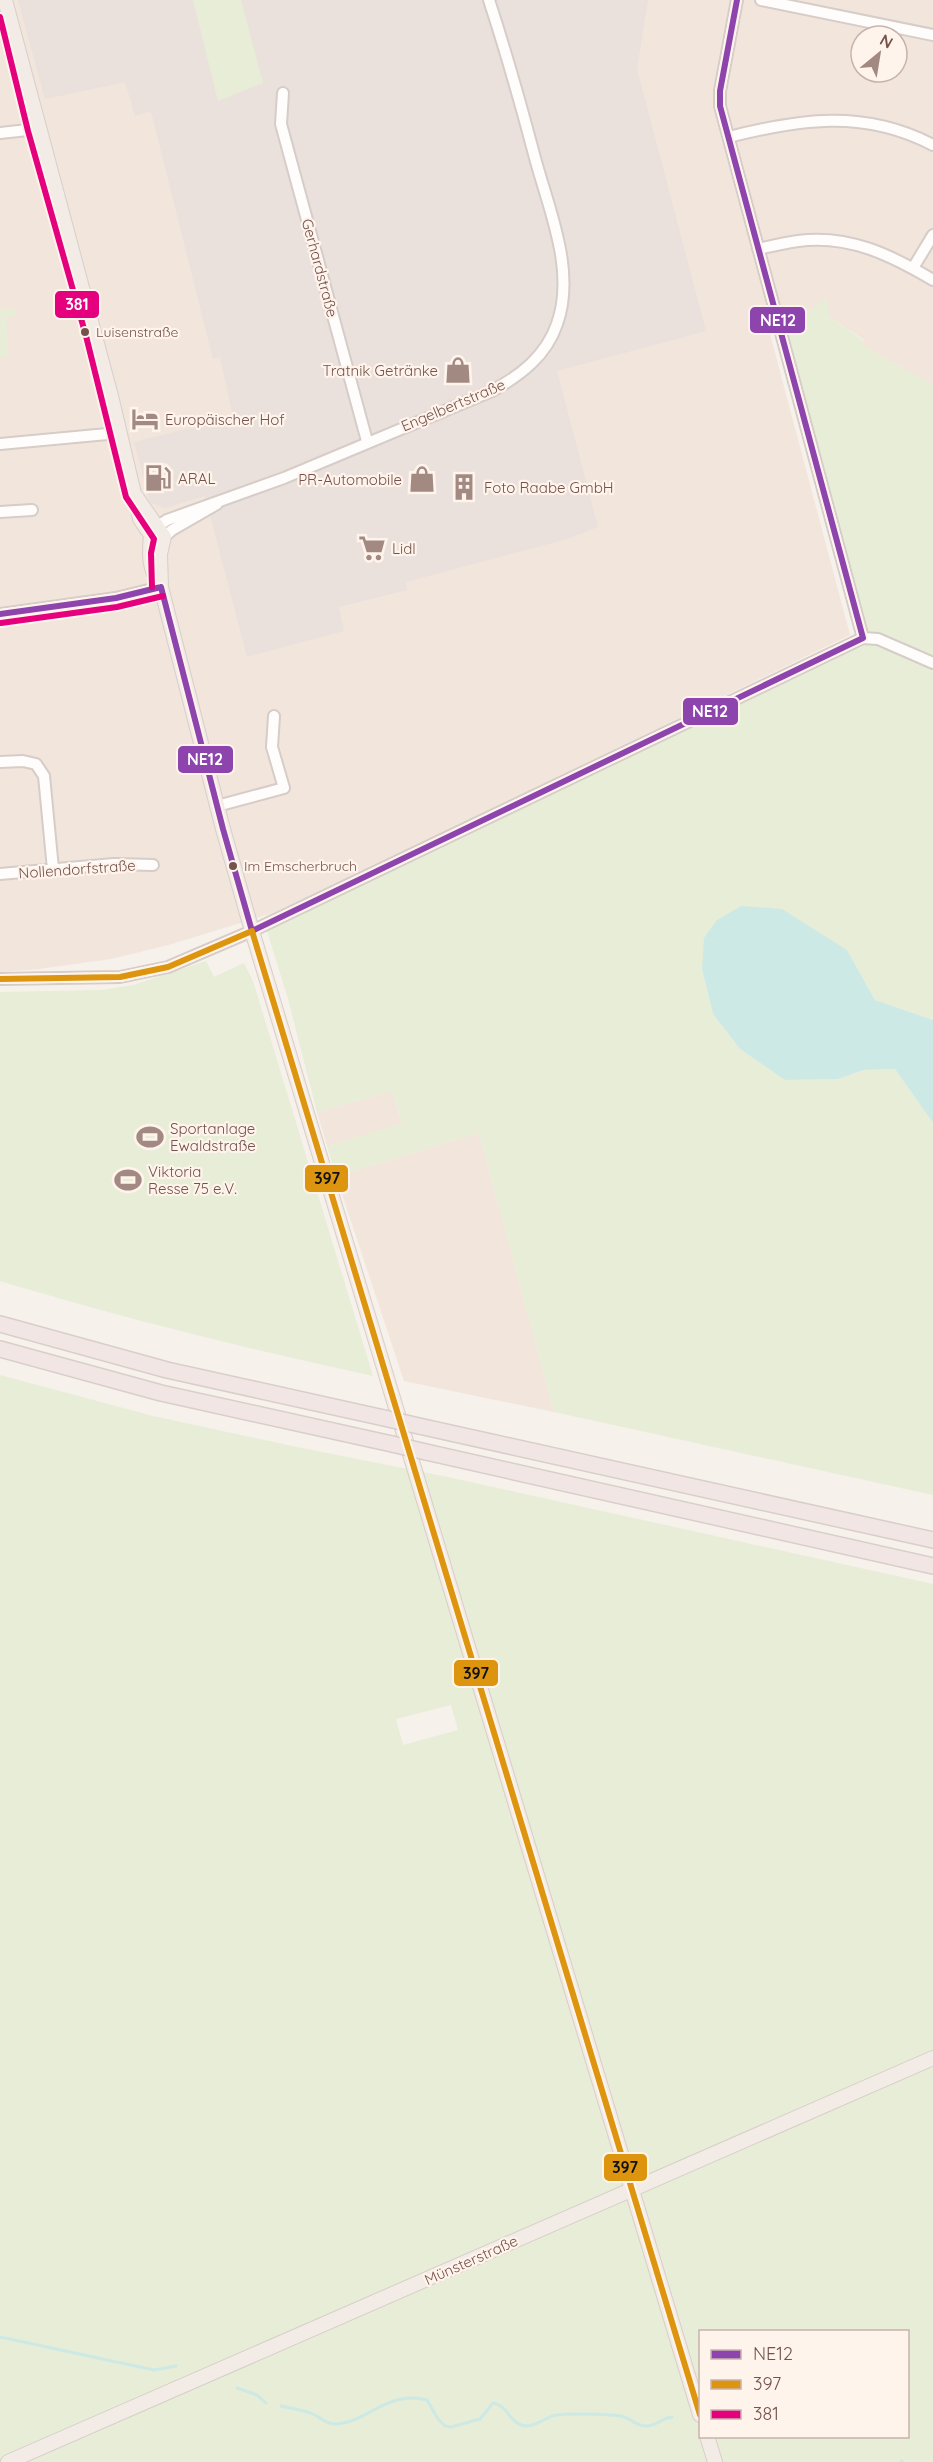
<svg xmlns="http://www.w3.org/2000/svg" width="933" height="2462" viewBox="0 0 933 2462" font-family="Quicksand,sans-serif">
	<style>
		.residential { fill: #f2e5db; fill-rule: evenodd }
		.industrial { fill: #eae1dc }
		.green { fill: #e7edd6; fill-rule: evenodd }
		.water { fill: #cde9e6 }
		.lines { fill: none; stroke-linecap: round; stroke-linejoin: round }
		.stream { stroke: #cde9e6; stroke-width: 3 }
		.minor-casing { stroke: #d6ccc8; stroke-width: 14 }
		.major-casing { stroke: #d8ceca; stroke-width: 16 }
		.highway-casing { stroke: #d8ceca; stroke-width: 18 }
		.minor { stroke: #fefdfc; stroke-width: 10 }
		.major { stroke: #f2ebe6; stroke-width: 14 }
		.highway { stroke: #f1e6e4; stroke-width: 15 }
		.highway-bridge-casing { stroke: #d8ceca; stroke-width: 18; stroke-linecap: butt }
		.highway-bridge { stroke: #f1e6e4; stroke-width: 15 }
		.bus-1-casing { stroke: #fff4ec; stroke-width: 10 }
		.bus-2-casing { stroke: #fff4ec; stroke-width: 10 }
		.bus-3-casing { stroke: #fff4ec; stroke-width: 10 }
		.bus-1 { stroke: #8e44ad; stroke-width: 6 }
		.bus-2 { stroke: #dd950f; stroke-width: 6 }
		.bus-3 { stroke: #e5007d; stroke-width: 6 }
		.bus-dot { fill: #75524b; stroke: #fff4ec; stroke-width: 2 }
		.labels { text-anchor: middle; dominant-baseline: central; stroke-width: 4.5; stroke-linejoin: round; paint-order: stroke }
		.bus-label { font-size: 14px; fill: #75524b; stroke: #fff4ec; text-anchor: start }
		.street-label { font-size: 15px; fill: #75524b; stroke: #fff4ec }
		.poi-label { font-size: 15px; fill: #75524b; stroke: #fff4ec; text-anchor: start }
		.line-badge { stroke: #fff4ec; stroke-width: 2 }
		.badge-label { font-size: 16px; text-anchor: middle; font-weight: bold; fill: #fff }
		.pale-badge-label { font-size: 16px; text-anchor: middle; font-weight: bold; fill: #111 }
	</style>
	<rect width="100%" height="100%" fill="#f7f1eb"/>
	<path class="residential" d="M0 0H933V385L861 345 864 340 829 317 822 304 813 309 766 319 850 635 382 862 270 914 168 945 111 959 39 969 0 972ZM861 36H897V72H861Z
		M392 1091 402 1124 327 1146 317 1112Z
		M479 1133 554 1412 404 1381 336 1176Z"/>
	<path class="industrial" d="M18 0H648L637 69 706 331 557 371 598 527 567 539 406 582 407 590 339 607 344 631 247 657 205 496 165 508 150 502 134 442 233 417 220 357 213 359 151 111 135 116 125 82 45 99Z"/>
	<path class="green" d="M193 0H241L263 83 218 101Z
		M822 300H828L829 317 864 341 862 345 933 385V1020L875 1000 847 950 702 969 713 1014 740 1049 785 1080 838 1079 863 1070 895 1069 933 1123V1495L554 1412 479 1133 336 1176 327 1146 402 1123 392 1091 317 1112 288 999 267 931 867 644 783 316 813 309 814 305 822 304Z
		M15 309 16 316 6 317 9 356 0 357V310Z
		M206 961 214 977 244 963 253 981 373 1376C247 1349 123 1318 0 1281V992L103 990 133 985Z
		M0 1375 153 1416 297 1447 448 1477 933 1584V2462H0ZM451 1705 458 1730 403 1745 396 1719ZM700 2332H908V2436H700Z"/>
	<path class="water" d="M741 906 782 909 847 950 875 1000 933 1020V1123L895 1069 863 1070 838 1079 785 1080 740 1049 713 1014 702 969 704 938 717 920Z"/>
	<g class="lines">
		<path class="stream" d="M0 2337 154 2370 176 2366
			M237 2388 257 2395 266 2403
			M281 2406C292 2408 304 2410 313 2414 320 2417 326 2424 334 2424 366 2424 388 2389 427 2400L438 2419 445 2426 451 2427 480 2419 493 2403C508 2406 509 2421 521 2425 534 2429 545 2417 556 2415 571 2413 606 2414 621 2416 631 2418 637 2427 647 2426 656 2426 662 2418 672 2417
			M901 2462 902 2461"/>
		<defs>
			<path id="minor" d="M737 0 720 91V106L863 638
				M761 0 933 35
				M283 93 281 124 367 441
				M0 133 37 129
				M729 137C800 119 864 109 933 145
				M758 249C771 246 785 243 798 241 848 234 891 255 933 280
				M913 268 933 235
				M0 444 118 433
				M217 504 172 530 164 537 151 535 158 526 167 520 284 478 492 391C521 375 546 356 557 324 576 271 549 210 535 158 521 105 506 52 489 0
				M0 512 32 510
				M0 614 116 598 161 587
				M0 762 23 761 36 764 44 776 53 869
				M217 806 284 788 272 747 274 716
				M0 874 114 864 153 865
				M0 979 120 977 168 967 252 931 863 638 878 639 933 663"/>
			<path id="major" d="M5 0 111 396 140 519 151 535C149 556 149 568 160 586
				M135 495 164 537 160 554 161 587 223 829 252 931 700 2415
				M707 2436 715 2462
				M8 2462 933 2058"/>
			<path id="highway" d="M0 1324 167 1370 384 1418
				M0 1349 161 1393 392 1444
				M419 1426 933 1540
				M426 1452 933 1566"/>
		</defs>
		<use href="#minor" class="minor-casing"/>
		<use href="#major" class="major-casing"/>
		<use href="#highway" class="highway-casing"/>
		<use href="#minor" class="minor"/>
		<use href="#major" class="major"/>
		<use href="#highway" class="highway"/>
		<defs>
			<path id="highway-bridge" d="M384 1418 419 1426
				M392 1444 426 1452"/>
		</defs>
		<use href="#highway-bridge" class="highway-bridge-casing"/>
		<use href="#highway-bridge" class="highway-bridge"/>
		<defs>
			<path id="bus-1" d="M737 0 720 91V106L863 638
				M161 587 223 829 252 931
				M0 614 116 598 161 587
				M252 931 863 638"/>
			<path id="bus-2" d="M252 931 700 2415
				M0 979 120 977 168 967 252 931"/>
			<path id="bus-3" d="M0 17 28 131 86 336 126 497 154 539 151 553 152 587
				M1 623 117 607 163 596"/>
		</defs>
		<use href="#bus-1" class="bus-1-casing"/>
		<use href="#bus-2" class="bus-2-casing"/>
		<use href="#bus-3" class="bus-3-casing"/>
		<use href="#bus-1" class="bus-1"/>
		<use href="#bus-2" class="bus-2"/>
		<use href="#bus-3" class="bus-3"/>
	</g>
	<defs>
		<symbol id="shop-bare" viewBox="-9 -9 18 18"><path d="M-5-2.5h2.3a2.7 3.5 0 0 1 5.4 0H5L5.5 6h-11ZM-1.5-2.5h3a1.5 2.3 0 0 0-3 0Z" fill="#a28a83" stroke="#fff4ec" stroke-width="2.5" paint-order="stroke"/></symbol>
		<symbol id="hotel-bare" viewBox="-9 -9 18 18"><path d="M-6-4.5h1.5V1H6V5H4.5V3h-9V5H-6ZM-4 0a1.8 1.8 0 1 1 3.6 0ZM.5 0V-2.5h3Q6-2.5 6 0Z" fill="#a28a83" stroke="#fff4ec" stroke-width="2.5" paint-order="stroke"/></symbol>
		<symbol id="fuel-bare" viewBox="-9 -9 18 18"><path d="M-5.5-6h7V0h2V4h1.3V-2.5L3-4.5l.8-.8L6-3V5H2.5V1h-1V6h-7ZM-4.2-4.7v3.2H.2V-4.7Z" fill="#a28a83" stroke="#fff4ec" stroke-width="2.5" paint-order="stroke"/></symbol>
		<symbol id="building-bare" viewBox="-9 -9 18 18"><path d="M-4-6H4V6H1V3H-1V6H-4ZM-2.5-4.3h1.7v1.8h-1.7ZM.8-4.3h1.7v1.8H.8ZM-2.5-1h1.7V.8h-1.7ZM.8-1h1.7V.8H.8Z" fill="#a28a83" stroke="#fff4ec" stroke-width="2.5" paint-order="stroke"/></symbol>
		<symbol id="supermarket-bare" viewBox="-9 -9 18 18"><path d="M-6-5.5h2.5l.6 2H6L4.5 2H-2.5L-4.4-4H-6ZM-1.5 3.2a1.3 1.3 0 1 0 .1 0ZM3 3.2a1.3 1.3 0 1 0 .1 0Z" fill="#a28a83" stroke="#fff4ec" stroke-width="2.5" paint-order="stroke"/></symbol>
		<symbol id="stadium-bare" viewBox="-9 -9 18 18"><path d="M0-5a6.5 5 0 1 0 0 10a6.5 5 0 1 0 0-10ZM-3.5-1.8h7v3.6h-7Z" fill="#a28a83" stroke="#fff4ec" stroke-width="2.5" paint-order="stroke"/></symbol>
	</defs>
	<g fill-rule="evenodd">
		<use href="#shop-bare" x="439" y="351" width="38" height="38"/>
		<use href="#hotel-bare" x="126" y="400" width="38" height="38"/>
		<use href="#fuel-bare" x="139" y="459" width="38" height="38"/>
		<use href="#shop-bare" x="403" y="460" width="38" height="38"/>
		<use href="#building-bare" x="445" y="468" width="38" height="38"/>
		<use href="#supermarket-bare" x="353" y="529" width="38" height="38"/>
		<use href="#stadium-bare" x="131" y="1118" width="38" height="38"/>
		<use href="#stadium-bare" x="109" y="1161" width="38" height="38"/>
	</g>
	<g class="bus-dot">
		<circle cx="85" cy="332" r="5"/>
		<circle cx="233" cy="866" r="5"/>
	</g>
	<g class="labels">
		<g class="bus-label">
			<text x="96" y="332">Luisenstraße</text>
			<text x="244" y="866">Im Emscherbruch</text>
		</g>
		<g class="street-label">
			<text transform="translate(320 268) rotate(75)">Gerhardstraße</text>
			<text transform="translate(453 405) rotate(-23)">Engelbertstraße</text>
			<text transform="translate(77 869) rotate(-4)">Nollendorfstraße</text>
			<text transform="translate(471 2260) rotate(-24)">Münsterstraße</text>
		</g>
		<g class="poi-label">
			<text x="438" y="370" text-anchor="end">Tratnik Getränke</text>
			<text x="165" y="419">Europäischer Hof</text>
			<text x="178" y="478">ARAL</text>
			<text x="402" y="479" text-anchor="end">PR-Automobile</text>
			<text x="484" y="487">Foto Raabe GmbH</text>
			<text x="392" y="548">Lidl</text>
			<text x="170" y="1128">Sportanlage<tspan x="170" dy="17">Ewaldstraße</tspan></text>
			<text x="148" y="1171">Viktoria<tspan x="148" dy="17">Resse 75 e.V.</tspan></text>
		</g>
	</g>
	<g class="line-badge">
		<rect x="54" y="290" width="46" height="29" rx="6" fill="#e5007d"/>
		<rect x="749" y="306" width="57" height="28" rx="6" fill="#8e44ad"/>
		<rect x="682" y="697" width="57" height="29" rx="6" fill="#8e44ad"/>
		<rect x="177" y="745" width="57" height="29" rx="6" fill="#8e44ad"/>
		<rect x="304" y="1164" width="45" height="29" rx="6" fill="#dd950f"/>
		<rect x="453" y="1659" width="46" height="28" rx="6" fill="#dd950f"/>
		<rect x="603" y="2153" width="45" height="29" rx="6" fill="#dd950f"/>
	</g>
	<g class="badge-label">
		<text x="77" y="310">381</text>
		<text x="778" y="326">NE12</text>
		<text x="710" y="717">NE12</text>
		<text x="205" y="765">NE12</text>
	</g>
	<g class="pale-badge-label">
		<text x="327" y="1184">397</text>
		<text x="476" y="1679">397</text>
		<text x="625" y="2173">397</text>
	</g>
	<rect x="699" y="2330" width="210" height="108" fill="#fff4ec" stroke="#c8b3ac" stroke-width="1.5"/>
	<rect x="711" y="2350" width="30" height="9" fill="#8e44ad" stroke="#c8b3ac" stroke-width="1.5"/>
	<text x="753" y="2360" font-size="18" fill="#75524b">NE12</text>
	<rect x="711" y="2380" width="30" height="9" fill="#dd950f" stroke="#c8b3ac" stroke-width="1.5"/>
	<text x="753" y="2390" font-size="18" fill="#75524b">397</text>
	<rect x="711" y="2410" width="30" height="9" fill="#e5007d" stroke="#c8b3ac" stroke-width="1.5"/>
	<text x="753" y="2420" font-size="18" fill="#75524b">381</text>
	<g transform="translate(879 54) rotate(30)"><circle r="28" fill="#fff4ec" stroke="#c8b3ac" stroke-width="1.5"/>
	<path d="M0-4.5L10 22L0 15L-10 22Z" fill="#a28a83"/>
	<text y="-9" font-size="16" font-weight="bold" text-anchor="middle" fill="#75524b">N</text>
	</g>
</svg>
